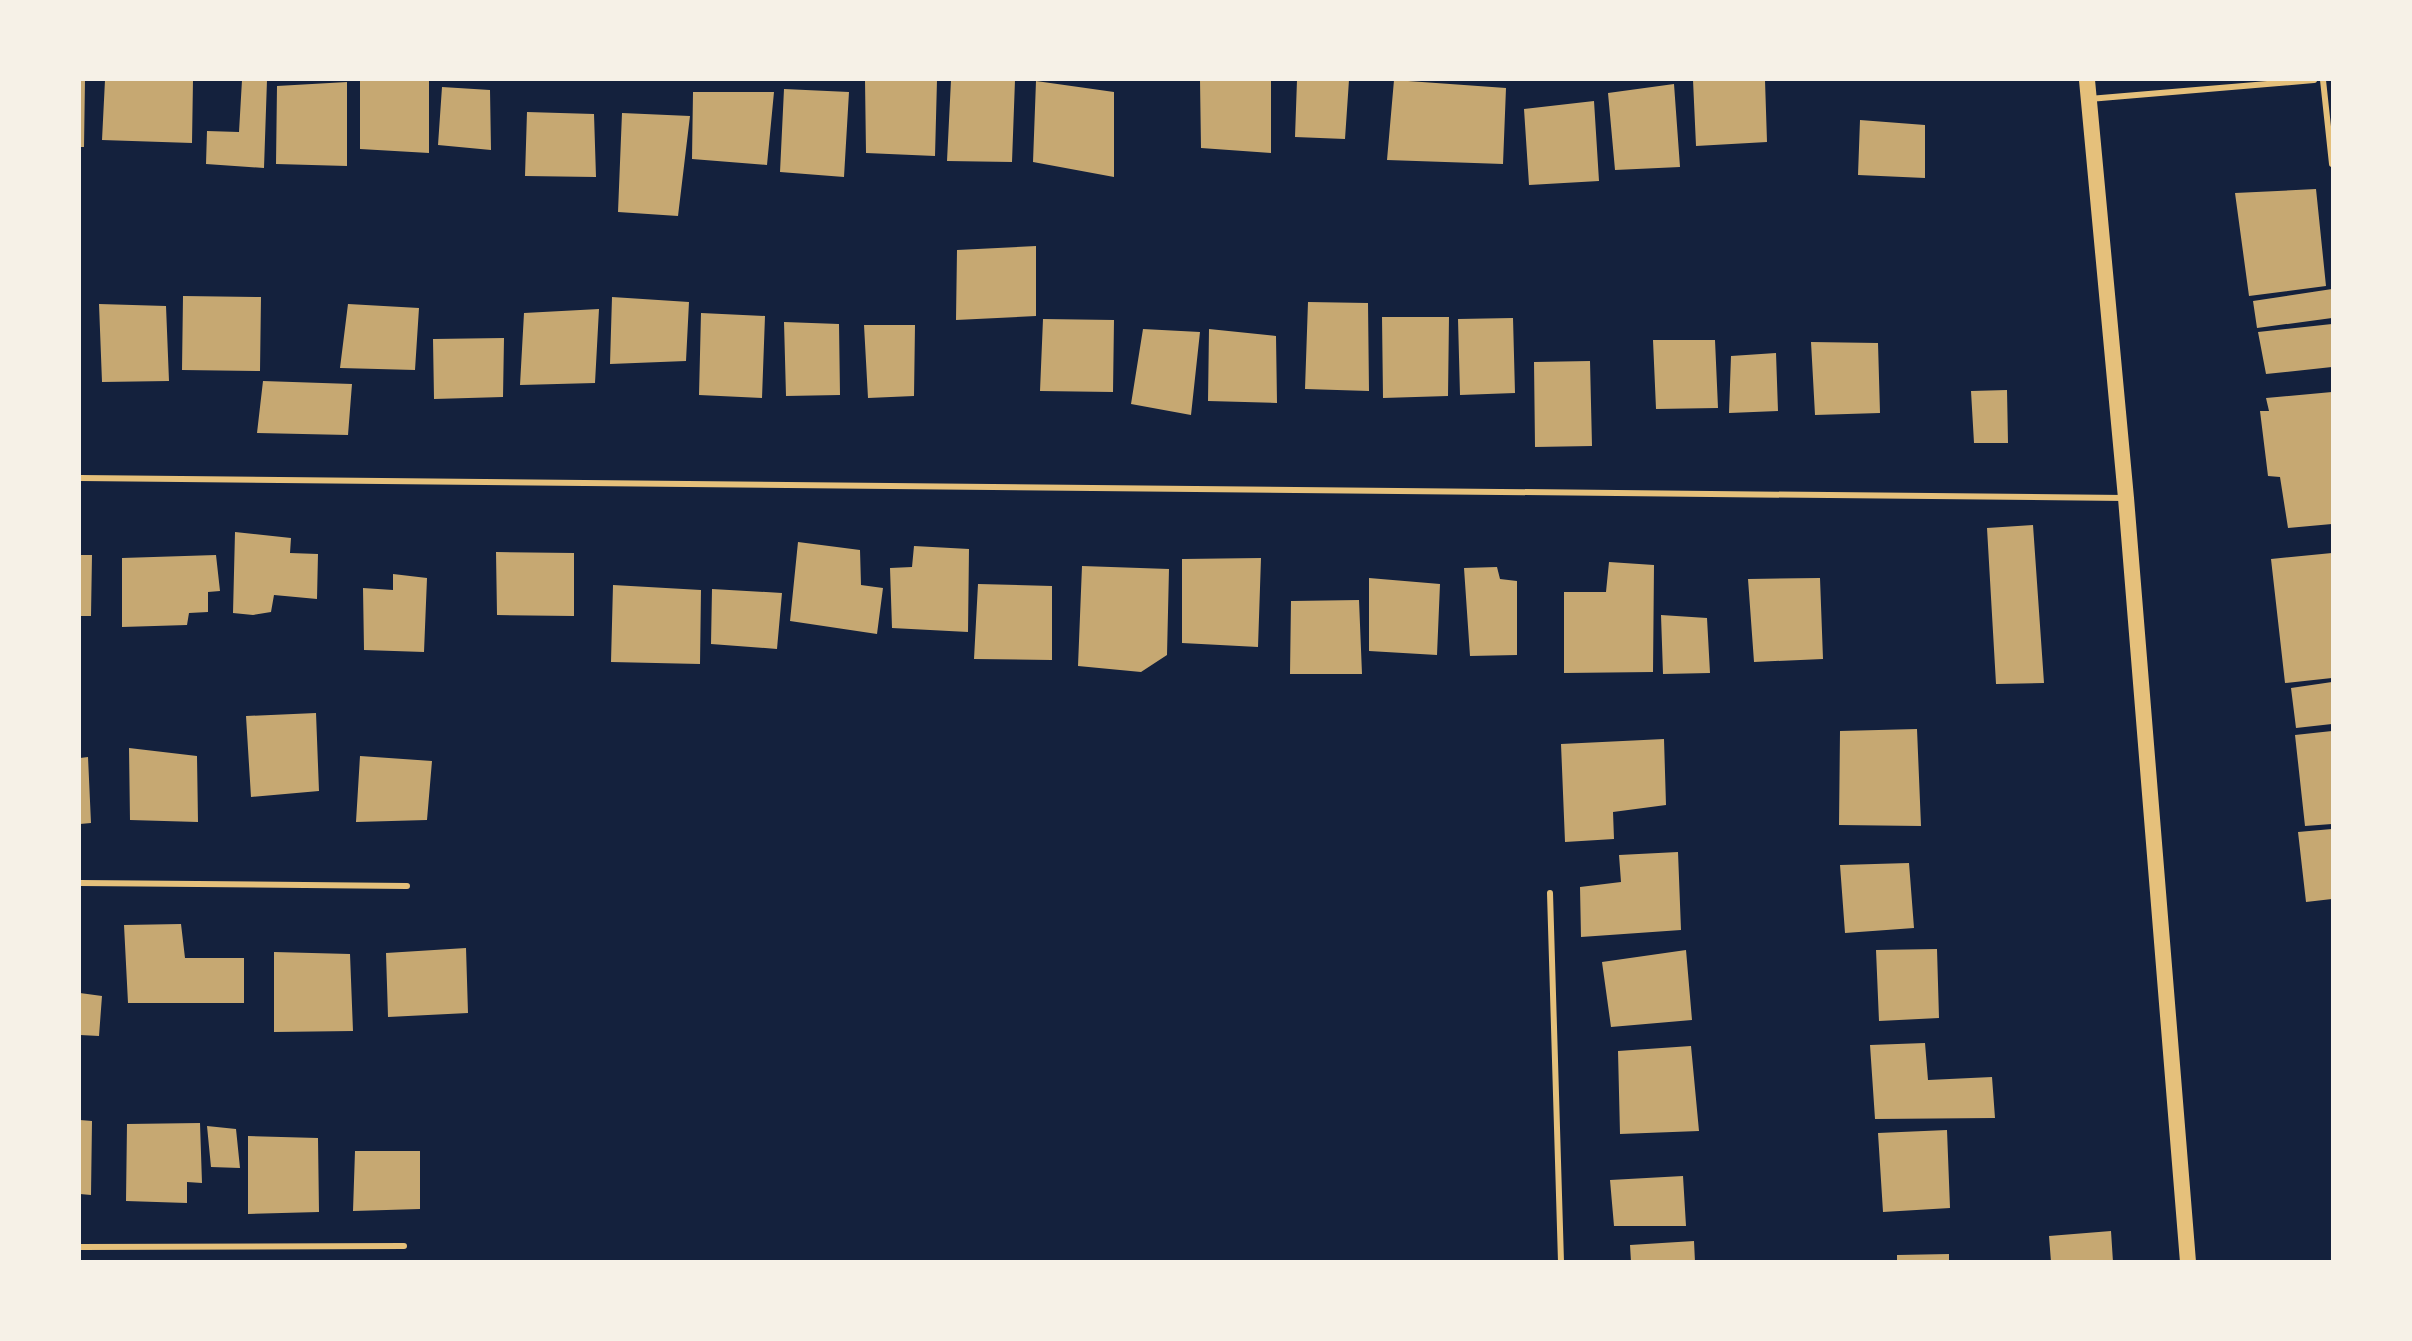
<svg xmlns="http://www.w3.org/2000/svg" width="2412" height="1341" viewBox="0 0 2412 1341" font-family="Lato,sans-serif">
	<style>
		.building { fill: #c6a872 }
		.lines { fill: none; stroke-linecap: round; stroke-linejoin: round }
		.minor { stroke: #e5c07b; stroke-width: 6 }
		.trunk { stroke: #e5c07b; stroke-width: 16 }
	</style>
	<rect width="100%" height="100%" fill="#14213d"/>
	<path class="building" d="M80 80H85L84 147H80Z
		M105 80H193L192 143 102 140Z
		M242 80H267L264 168 206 164 207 131 239 132Z
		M360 80H429V153L360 149Z
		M865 80H937L935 156 866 153Z
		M951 80H1015L1012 162 947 161Z
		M1200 80H1271V153L1201 148Z
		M1297 80H1349L1345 139 1295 137Z
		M1394 80 1506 88 1503 164 1387 160Z
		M1693 80H1765L1767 142 1696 146Z
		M1036 81 1114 92V177L1033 162Z
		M347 82V166L276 164 277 86Z
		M1674 84 1680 167 1615 170 1608 93Z
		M442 87 490 90 491 150 438 145Z
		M784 89 849 92 844 177 780 172Z
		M693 92H774L767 165 692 159Z
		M1594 101 1599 181 1529 185 1524 109Z
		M527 112 594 114 596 177 525 176Z
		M622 113 690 116 678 216 618 212Z
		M1860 120 1925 125V178L1858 175Z
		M2316 189 2326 286 2249 296 2235 193Z
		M1036 246V316L956 320 957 250Z
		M2332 289V318L2257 328 2253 301Z
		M183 296 261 297 260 371 182 370Z
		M612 297 689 302 686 361 610 364Z
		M1308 302 1368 303 1369 391 1305 389Z
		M99 304 166 306 169 381 102 382Z
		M348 304 419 308 415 370 340 368Z
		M599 309 595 383 520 385 524 313Z
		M701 313 765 316 762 398 699 395Z
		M1382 317H1449L1448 396 1383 398Z
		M1513 318 1515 393 1460 395 1458 319Z
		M1043 319 1114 320 1113 392 1040 391Z
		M784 322 839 324 840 395 786 396Z
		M2332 324V367L2266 374 2258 332Z
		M864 325H915L914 396 868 398Z
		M1143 329 1200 332 1191 415 1131 404Z
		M1209 329 1276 336 1277 403 1208 401Z
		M504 338 503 397 434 399 433 339Z
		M1653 340H1715L1718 408 1656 409Z
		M1811 342 1878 343 1880 413 1815 415Z
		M1776 353 1778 411 1729 413 1731 356Z
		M1590 361 1592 446 1535 447 1534 362Z
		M263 381 352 384 348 435 257 433Z
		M2007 390 2008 443H1974L1971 391Z
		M2332 392V524L2288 528 2280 477 2268 476 2260 411H2269L2266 398Z
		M2033 525 2044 683 1996 684 1987 528Z
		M235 532 291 538 290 553 318 554 317 599 274 595 271 612 253 615 233 613Z
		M798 542 860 550 861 585 883 588 877 634 790 621Z
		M914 546 969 549 968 632 892 628 890 568 912 567Z
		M496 552 574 553V616L497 615Z
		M2332 553V678L2285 683 2271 559Z
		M80 555H92L91 616H80Z
		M216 555 220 591 208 592V612L189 613 187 625 122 627V558Z
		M1261 558 1258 647 1182 643V559Z
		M1609 562 1654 565 1653 672 1564 673V592H1606Z
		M1082 566 1169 569 1167 655 1141 672 1078 666Z
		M1497 567 1500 579 1517 581V655L1470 656 1464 568Z
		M393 574 427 578 424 652 364 650 363 588 393 590Z
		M1369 578 1440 584 1437 655 1369 651Z
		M1820 578 1823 659 1754 662 1748 579Z
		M978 584 1052 586V660L974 659Z
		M613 585 701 590 700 664 611 662Z
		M712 589 782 593 777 649 711 644Z
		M1359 600 1362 674H1290L1291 601Z
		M1661 615 1707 618 1710 673 1663 674Z
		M2332 682V724L2296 728 2291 688Z
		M316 713 319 791 251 797 246 716Z
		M1917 729 1921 826 1839 825 1840 731Z
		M2332 731V824L2305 826 2295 735Z
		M1664 739 1666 805 1613 812 1614 839 1565 842 1561 744Z
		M129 748 197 756 198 822 130 820Z
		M360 756 432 761 427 820 356 822Z
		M88 757 91 823 80 824V758Z
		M2332 829V899L2306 902 2298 832Z
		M1678 852 1681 930 1581 937 1580 887 1621 882 1619 855Z
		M1909 863 1914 928 1845 933 1840 865Z
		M181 924 185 958H244V1003H128L124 925Z
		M466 948 468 1013 388 1017 386 953Z
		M1937 949 1939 1018 1879 1021 1876 950Z
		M1686 950 1692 1020 1611 1027 1602 962Z
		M274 952 350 954 353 1031 274 1032Z
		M80 993 102 996 99 1036 80 1035Z
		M1925 1043 1928 1080 1992 1077 1995 1118 1875 1119 1870 1045Z
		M1691 1046 1699 1131 1620 1134 1618 1051Z
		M80 1120 92 1121 91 1195 80 1194Z
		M200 1123 202 1183 187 1182V1203L126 1201 127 1124Z
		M207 1126 236 1129 240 1168 211 1167Z
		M1947 1130 1950 1208 1883 1212 1878 1133Z
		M248 1136 318 1138 319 1212 248 1214Z
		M355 1151H420V1209L353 1211Z
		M1683 1176 1686 1226H1614L1610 1180Z
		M2111 1231 2113 1262H2051L2049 1236Z
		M1694 1241 1695 1262H1631L1630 1245Z
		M1949 1254V1262H1897V1255Z"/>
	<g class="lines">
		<path class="minor" d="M2323 80 2332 164
			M2089 99 2314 80
			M80 478 2125 498
			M80 883 407 886
			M1550 893 1561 1262
			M80 1247 404 1246"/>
		<path class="trunk" d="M2087 80 2126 498 2188 1262"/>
	</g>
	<rect width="2412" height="1341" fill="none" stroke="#f6f1e7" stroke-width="162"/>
</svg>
